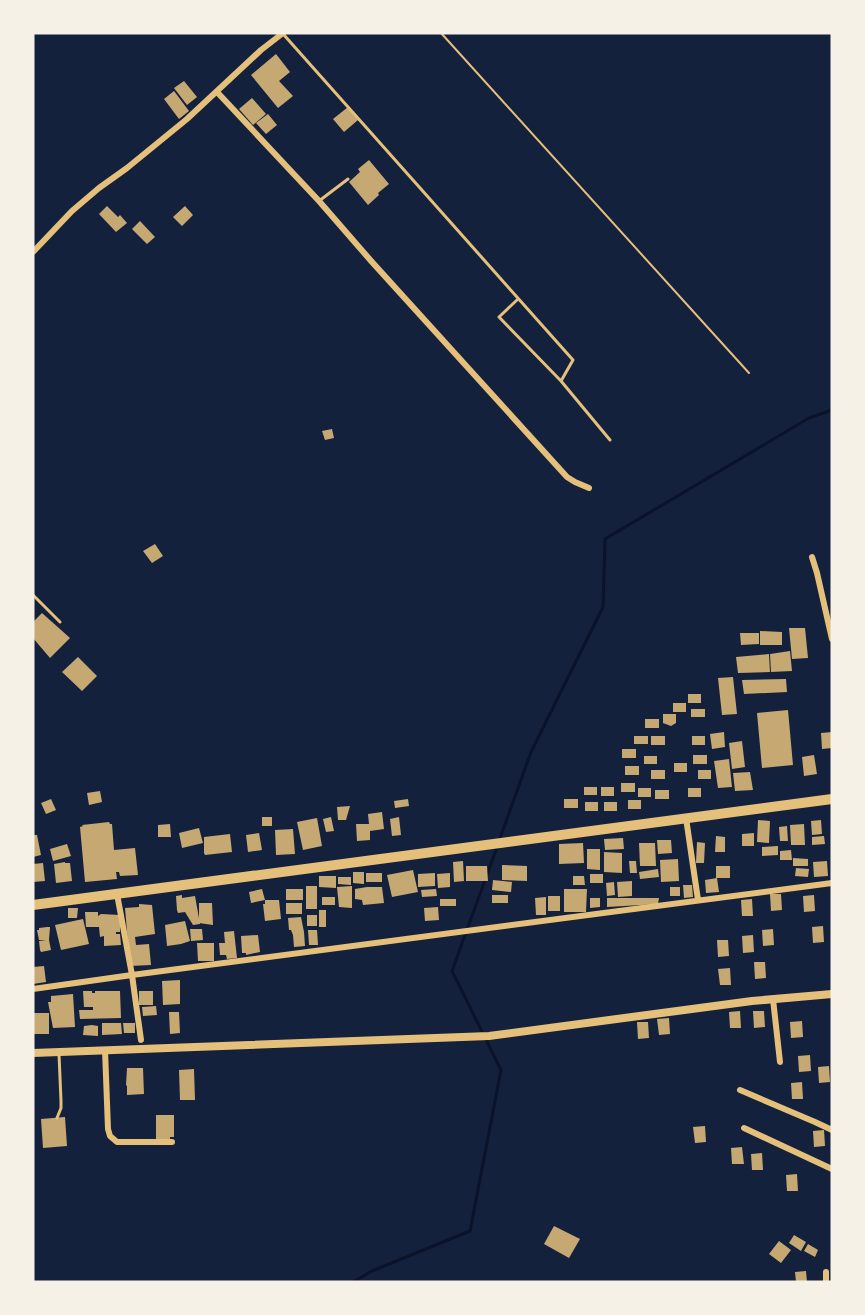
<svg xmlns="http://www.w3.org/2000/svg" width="865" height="1315" viewBox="0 0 865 1315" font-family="'Golos Text',sans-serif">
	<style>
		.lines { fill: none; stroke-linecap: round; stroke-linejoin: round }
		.stream { stroke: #0b132b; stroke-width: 3 }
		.building { fill: #c6a872 }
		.path { stroke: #e5c07b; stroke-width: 2 }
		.service { stroke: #e5c07b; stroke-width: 3 }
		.minor { stroke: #e5c07b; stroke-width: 6 }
		.tertiary { stroke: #e5c07b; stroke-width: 8 }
		.trunk { stroke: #e5c07b; stroke-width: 10 }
	</style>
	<rect width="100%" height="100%" fill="#14213d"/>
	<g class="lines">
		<path class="stream" d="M499 841 531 752 603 607 605 539 809 418 832 410
			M353 1282 372 1271 470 1231 501 1070 452 971 497 847"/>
	</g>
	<path class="building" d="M276 54 290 72 279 81 293 96 278 108 251 75Z
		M184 81 197 97 187 105 174 88Z
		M174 91 189 111 179 119 164 99Z
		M252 98 266 114 253 125 239 109Z
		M348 107 358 120 344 132 333 119Z
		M268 114 277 125 266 134 256 123Z
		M369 160 389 184 378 193 379 195 368 205 349 182 360 172 358 169Z
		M107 206 118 217 120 215 127 223 116 232 99 214Z
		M185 206 193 215 182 226 173 217Z
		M140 221 155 237 147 244 132 229Z
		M332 429 334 438 325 440 322 431Z
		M155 544 163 556 152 563 143 551Z
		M42 613 70 638 50 658 33 638V622Z
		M789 628H805L808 658 792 659Z
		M760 631 782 632V645H760Z
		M740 633H759V644L741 645Z
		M790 651 792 671 771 672 770 654Z
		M769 654 770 672 738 673 736 657Z
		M78 657 97 676 82 691 62 672Z
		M733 677 737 714 722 715 718 678Z
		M786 679 787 692 744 694 742 680Z
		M688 694H701V703H688Z
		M673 703H686V712H673Z
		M691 709H705V717H691Z
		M788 710 793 765 762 768 757 713Z
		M663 714H676V723L671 726 663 723Z
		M645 719H659V728H645Z
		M724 732 725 747 712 749 710 734Z
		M832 732V748L822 749 821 733Z
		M634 736H648V744H634Z
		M651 736H665V745H651Z
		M692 736H705V745H692Z
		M742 741 745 767 732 769 729 743Z
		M622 749H636V758H622Z
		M693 755H707V764H693Z
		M814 755 817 774 804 776 802 757Z
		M644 756H657V764H644Z
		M729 759 732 787 718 788 714 761Z
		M674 763H687V772H674Z
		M625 766H639V775H625Z
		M651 770H665V779H651Z
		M698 770H711V779H698Z
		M750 772 753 790 735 791 733 773Z
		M621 783H635V792H621Z
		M584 787H597V795H584Z
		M601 787H614V796H601Z
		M638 788H651V797H638Z
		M688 788H701V797H688Z
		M655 790H669V799H655Z
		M100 791 102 802 89 805 87 793Z
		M51 799 56 810 46 814 41 803Z
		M408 799 409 806 395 808 394 801Z
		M564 799H578V808H564Z
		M628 800H641V809H628Z
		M585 802H598V811H585Z
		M604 802H617V811H604Z
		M350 806 346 820H338L337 807Z
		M382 812 384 829 370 831V840L357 841 356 824H369L368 814Z
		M262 817H272V826H262Z
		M331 817 334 831 326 832 323 819Z
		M399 817 401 835 392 836 390 819Z
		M317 818 322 846 303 850 297 822Z
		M758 820 770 821 769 843 757 842Z
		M821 820 822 834 812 835 811 821Z
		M109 822 110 824H112L114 850 135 848 138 875 120 876 119 872H116L117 879 85 882 80 827 83 826 82 825Z
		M170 824 171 837H158V825Z
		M804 824 805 845H791L790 825Z
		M787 826 788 841H780L779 827Z
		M199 828 203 843 182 848 179 833Z
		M293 829 295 854 276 855 275 830Z
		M259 833 262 850 248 852 246 835Z
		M754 833V846H742V834Z
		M230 834 232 852 205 855 204 853V837Z
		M33 835H37L41 855 33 857Z
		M716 836 725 837V852H715Z
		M824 836 825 844 812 845V837Z
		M623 838 624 849 605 850 604 839Z
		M657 840H671L672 853 658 854Z
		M697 842 705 843 704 863H696Z
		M583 843 584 863 559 864V844Z
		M639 843H655L656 866H640Z
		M67 844 71 856 53 861 50 849Z
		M778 846V855L762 856V847Z
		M587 849H600V870L587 869Z
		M791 850 792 860H780V851Z
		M604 852 622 853V873L604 872Z
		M793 858 808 859V866H793Z
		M678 859 679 881 661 882 660 860Z
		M463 861 464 881 454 882 453 862Z
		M629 861H636L637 873H630Z
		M827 861 828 876 814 877 813 862Z
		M65 862V863H70L72 881 56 883 54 864Z
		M43 863 45 881 33 882V864Z
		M502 865 527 866V881L502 880Z
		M466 866H487L488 881H466Z
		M716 866H730V878H716Z
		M796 868 809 869 808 877 795 876Z
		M658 869 659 877 640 879 639 872Z
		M413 870 418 892 392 897 387 875Z
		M353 872H364V884L353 883Z
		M366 873H382V882H366Z
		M435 873V886L418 887V874Z
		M450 873V887L438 888 437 874Z
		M590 874H603V883H590Z
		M319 876H336V888L319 887Z
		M573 876H584L585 885H573Z
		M338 877H351V885L338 884Z
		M717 878 719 892 706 893 705 880Z
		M493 880 512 882 511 892 492 890Z
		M632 881V896L618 897 617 882Z
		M614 882 615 895 607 896 606 883Z
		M683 885H692L693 897 684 898Z
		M306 886H317V909H306Z
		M352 886V908L339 907 337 887Z
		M367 887H382L384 903 363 905 362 900 355 899V889Z
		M670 887H680V896H670Z
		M262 889 265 900 251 903 249 892Z
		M286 889H303V900H286Z
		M436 889 437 896 422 897 421 890Z
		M564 889H587L586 912H564Z
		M770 894H781L782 910 771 911Z
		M182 895V898L195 896 200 924 193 925 185 912 178 913 177 910 176 896Z
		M492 895H508V903H492Z
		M814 895 815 911 804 912 803 896Z
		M548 896H560V911H548Z
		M322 897H335V905H322Z
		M546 897V915H536L535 898Z
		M590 898H600V907L590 908Z
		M607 898H659L658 904 607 907Z
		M440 899H456V906H440Z
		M752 899 753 916H742L741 900Z
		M265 900H279L281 919 265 921 263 904H265Z
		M199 903H212L213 925 199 923Z
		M286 903H302V914H286Z
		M139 904 152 905 155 934 135 937 136 945 149 944 151 965 130 966 125 908 139 907Z
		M438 907 439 920 425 921 424 908Z
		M68 908H78L77 918H68Z
		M319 910H326V927H319Z
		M85 912H98V916L101 914 120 915V932H116V934H120L121 945 104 946V936L100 937 99 927H86Z
		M307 915H317V926H307Z
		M301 917 304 932 305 946 294 947 293 935 291 930H289L288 918Z
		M83 919 89 944 61 950 55 925Z
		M185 921 190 941 181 944 167 946 165 925Z
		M823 926 824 942 813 943 812 927Z
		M47 927H50L49 940 51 950 41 952 40 950 39 941 46 940H39L37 930H39V928Z
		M190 929H202L203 940 191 941Z
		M773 929 774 945 763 946 762 930Z
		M308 930H317L318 945H309Z
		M234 931 237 958 227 959 226 955H220L219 943H225L224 932Z
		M258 935 260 952 246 955V953H242L241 936Z
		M753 935 754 952 743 953 742 936Z
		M717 940H728L729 956 718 957Z
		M197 943H214V961H198Z
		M754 962H765L766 978 755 979Z
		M44 966 46 982 33 984V967Z
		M730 968 731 985H720L718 969Z
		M180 980V1004L163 1005 162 981Z
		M83 991H92V993H95V991H120L121 1018 80 1019 79 1010H93V1007H84Z
		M139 991H153V1005H139Z
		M73 994 75 1027 53 1028 48 1002H51V996Z
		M156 1006 157 1015 143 1016 142 1007Z
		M740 1011 741 1028H730L729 1012Z
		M753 1011H764L765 1027 754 1028Z
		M169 1012H179L180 1033 170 1034Z
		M33 1013H49V1034H33Z
		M669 1018 670 1034 659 1035 657 1019Z
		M802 1021 803 1037 791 1038 790 1022Z
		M637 1022H648L649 1038 638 1039Z
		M102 1023H121L122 1034 102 1035Z
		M123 1023H135V1033H124Z
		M92 1025 98 1026V1036L83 1035 84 1026Z
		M810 1055 811 1071 799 1072 798 1056Z
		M829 1066 830 1082 819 1083 818 1067Z
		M127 1068H143L144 1094 127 1095V1086L126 1085Z
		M194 1069 195 1100H180L179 1070Z
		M802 1082 803 1099H792L791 1083Z
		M156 1115H174V1137H170V1139H156Z
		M65 1117 67 1146 43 1148 41 1119Z
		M705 1126 706 1142 695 1143 693 1127Z
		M824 1130 825 1146 814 1147 813 1131Z
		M742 1147 744 1164H732L731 1148Z
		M762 1153 763 1170H752L751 1154Z
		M797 1174 798 1191H787L786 1175Z
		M554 1226 580 1239 569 1258 544 1244Z
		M794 1235 806 1242 801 1251 789 1243Z
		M779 1241 791 1250 781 1263 769 1254Z
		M808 1244 818 1250 815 1257 804 1251Z
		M806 1271 807 1282H796L795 1272Z"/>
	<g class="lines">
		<path class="path" d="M441 33 749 373"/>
		<path class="service" d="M284 35 573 360 561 381 610 440
			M319 201 348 179
			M518 299 499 317 561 381
			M33 595 60 622
			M57 1118 61 1108V1101L59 1054"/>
		<path class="minor" d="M217 92 319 201 372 262 567 477 575 482 589 488
			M33 252 72 211 99 188 127 168 187 119 261 50 283 33
			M812 557 817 573 832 639
			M686 818 698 900
			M117 894 132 975 141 1040
			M33 989 132 975 832 883
			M773 999 780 1062
			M105 1050 108 1129 110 1136 117 1142H172
			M740 1090 815 1122 832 1130
			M744 1128 832 1169
			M826 1282V1272"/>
		<path class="tertiary" d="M33 1053 489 1036 752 1001 832 994"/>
		<path class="trunk" d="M33 905 832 799"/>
	</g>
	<rect width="865" height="1315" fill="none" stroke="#f6f1e7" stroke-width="69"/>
</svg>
